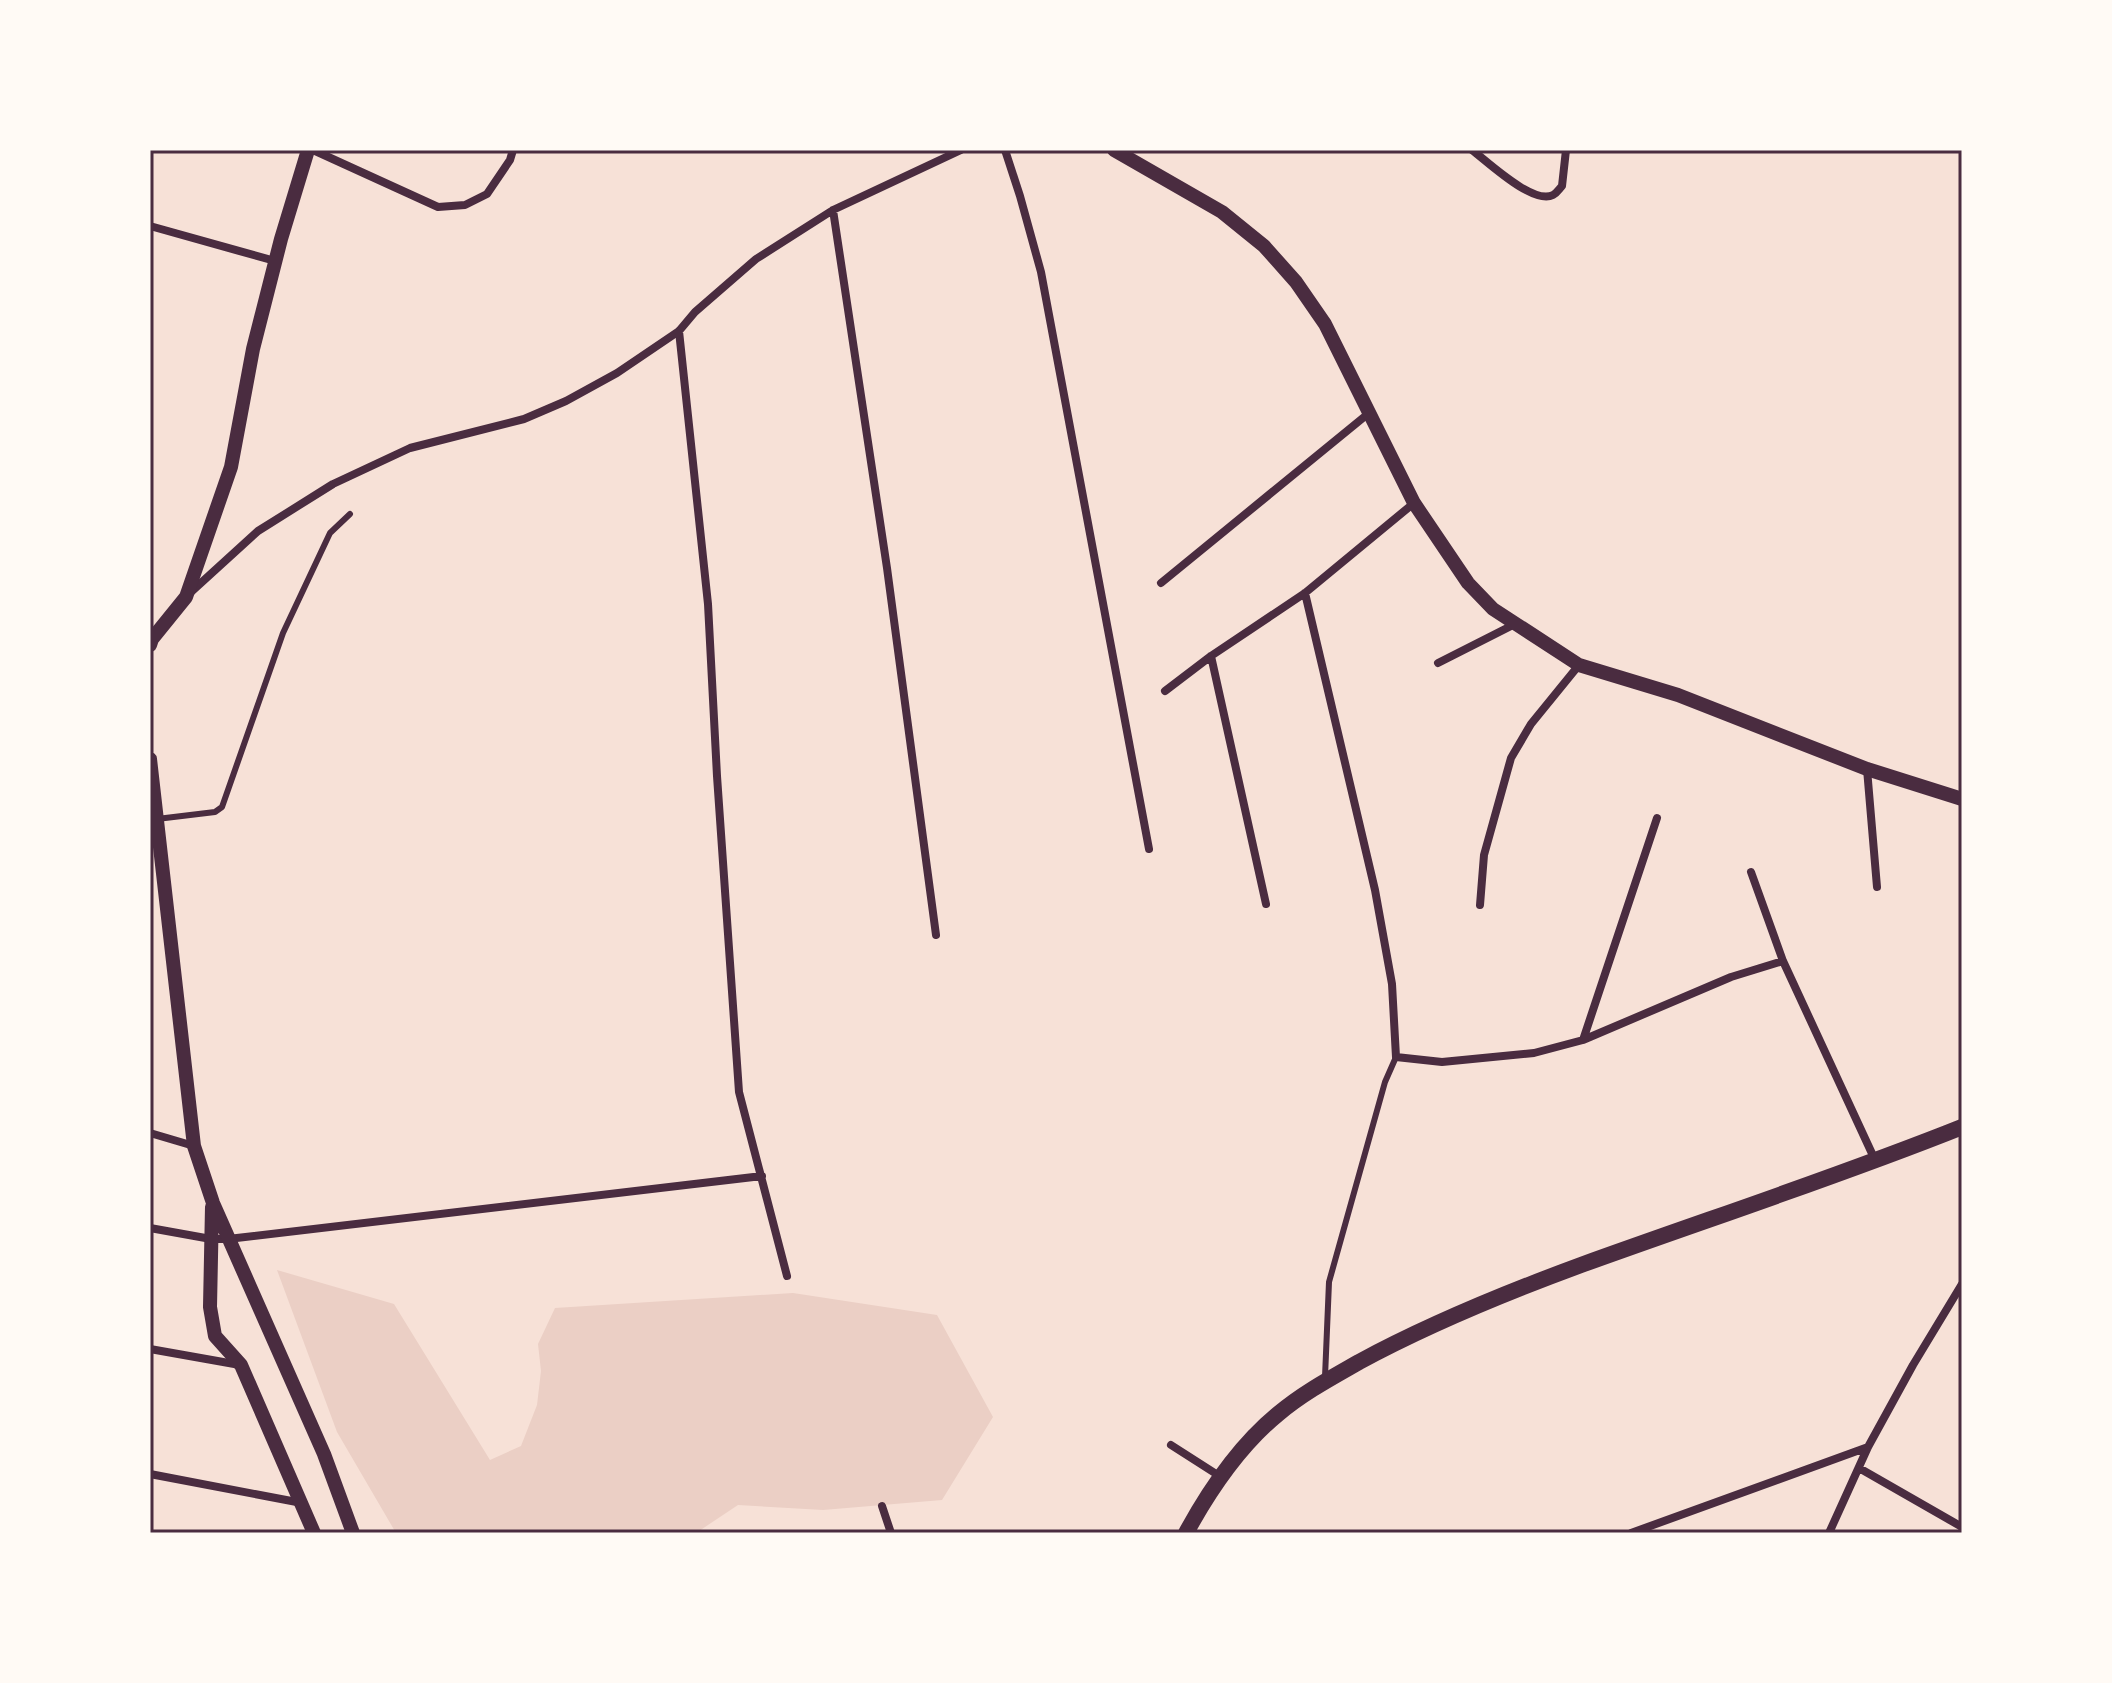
<svg xmlns="http://www.w3.org/2000/svg" width="2112" height="1683" viewBox="0 0 2112 1683" font-family="'Zilla Slab',serif">
	<style>
		.green { fill: #ebcfc5 }
		.lines { fill: none; stroke-linecap: round; stroke-linejoin: round }
		.service { stroke: #4a2c40; stroke-width: 6 }
		.minor { stroke: #4a2c40; stroke-width: 8 }
		.tertiary { stroke: #4a2c40; stroke-width: 14 }
		.secondary { stroke: #4a2c40; stroke-width: 16 }
		.neatline { fill: none; stroke: #4a2c40; stroke-width: 3 }
	</style>
	<rect width="100%" height="100%" fill="#f7e1d7"/>
	<path class="green" d="M277 1270 394 1304 490 1460 521 1446 537 1405 541 1371 538 1344 555 1308 793 1293 937 1315 993 1417 942 1500 823 1510 738 1505 696 1533H396L337 1432Z"/>
	<g class="lines">
		<path class="service" d="M157 819 215 812 222 807 283 633 330 533 350 514
			M1325 1377 1329 1282 1385 1082 1396 1057"/>
		<path class="minor" d="M313 150 438 207 465 205 487 194 510 160 513 150
			M1005 150 1020 196 1041 272 1149 849
			M1472 150C1488 162 1533 205 1553 195 1557 193 1559 189 1562 186L1566 150
			M833 210 887 568 936 935
			M150 226 275 261
			M679 331 708 604 717 776 739 1092 787 1276
			M1161 583 1369 413
			M191 592 258 531 333 484 410 448 524 419 566 401 617 373 679 331 695 312 756 259 833 210 961 150
			M1305 593 1375 890 1392 984 1396 1057 1442 1062 1534 1053 1583 1040 1731 977 1783 961
			M1211 656 1266 904
			M1438 663 1515 624
			M1165 691 1211 656 1305 593 1414 503
			M1867 769 1877 887
			M1751 872 1783 961 1875 1160
			M1480 905 1484 855 1511 758 1531 724 1579 665
			M1583 1040 1657 818
			M150 1133 194 1146
			M150 1228 211 1239H228L762 1176
			M150 1349 240 1365
			M1171 1445 1221 1477
			M1859 1468 1962 1527
			M150 1474 302 1503
			M882 1506 891 1533
			M1631 1533 1868 1447
			M1829 1533 1868 1447 1913 1365 1962 1284"/>
		<path class="tertiary" d="M1114 150 1222 212 1264 246 1296 282 1325 324 1414 503 1468 583 1493 609 1579 665 1678 695 1867 769 1962 799
			M150 645 152 639 186 597 231 467 253 349 281 239 308 150
			M150 759 194 1146 213 1203 324 1454 353 1533
			M212 1207 210 1307 215 1336 241 1365 314 1533"/>
		<path class="secondary" d="M1186 1533C1210 1489 1239 1446 1278 1414 1303 1393 1331 1378 1359 1362 1431 1323 1505 1293 1581 1265 1708 1219 1837 1177 1962 1127"/>
	</g>
	<rect width="2112" height="1683" fill="none" stroke="#fffaf5" stroke-width="304"/>
	<rect x="152" y="152" width="1808" height="1379" class="neatline"/>
</svg>
